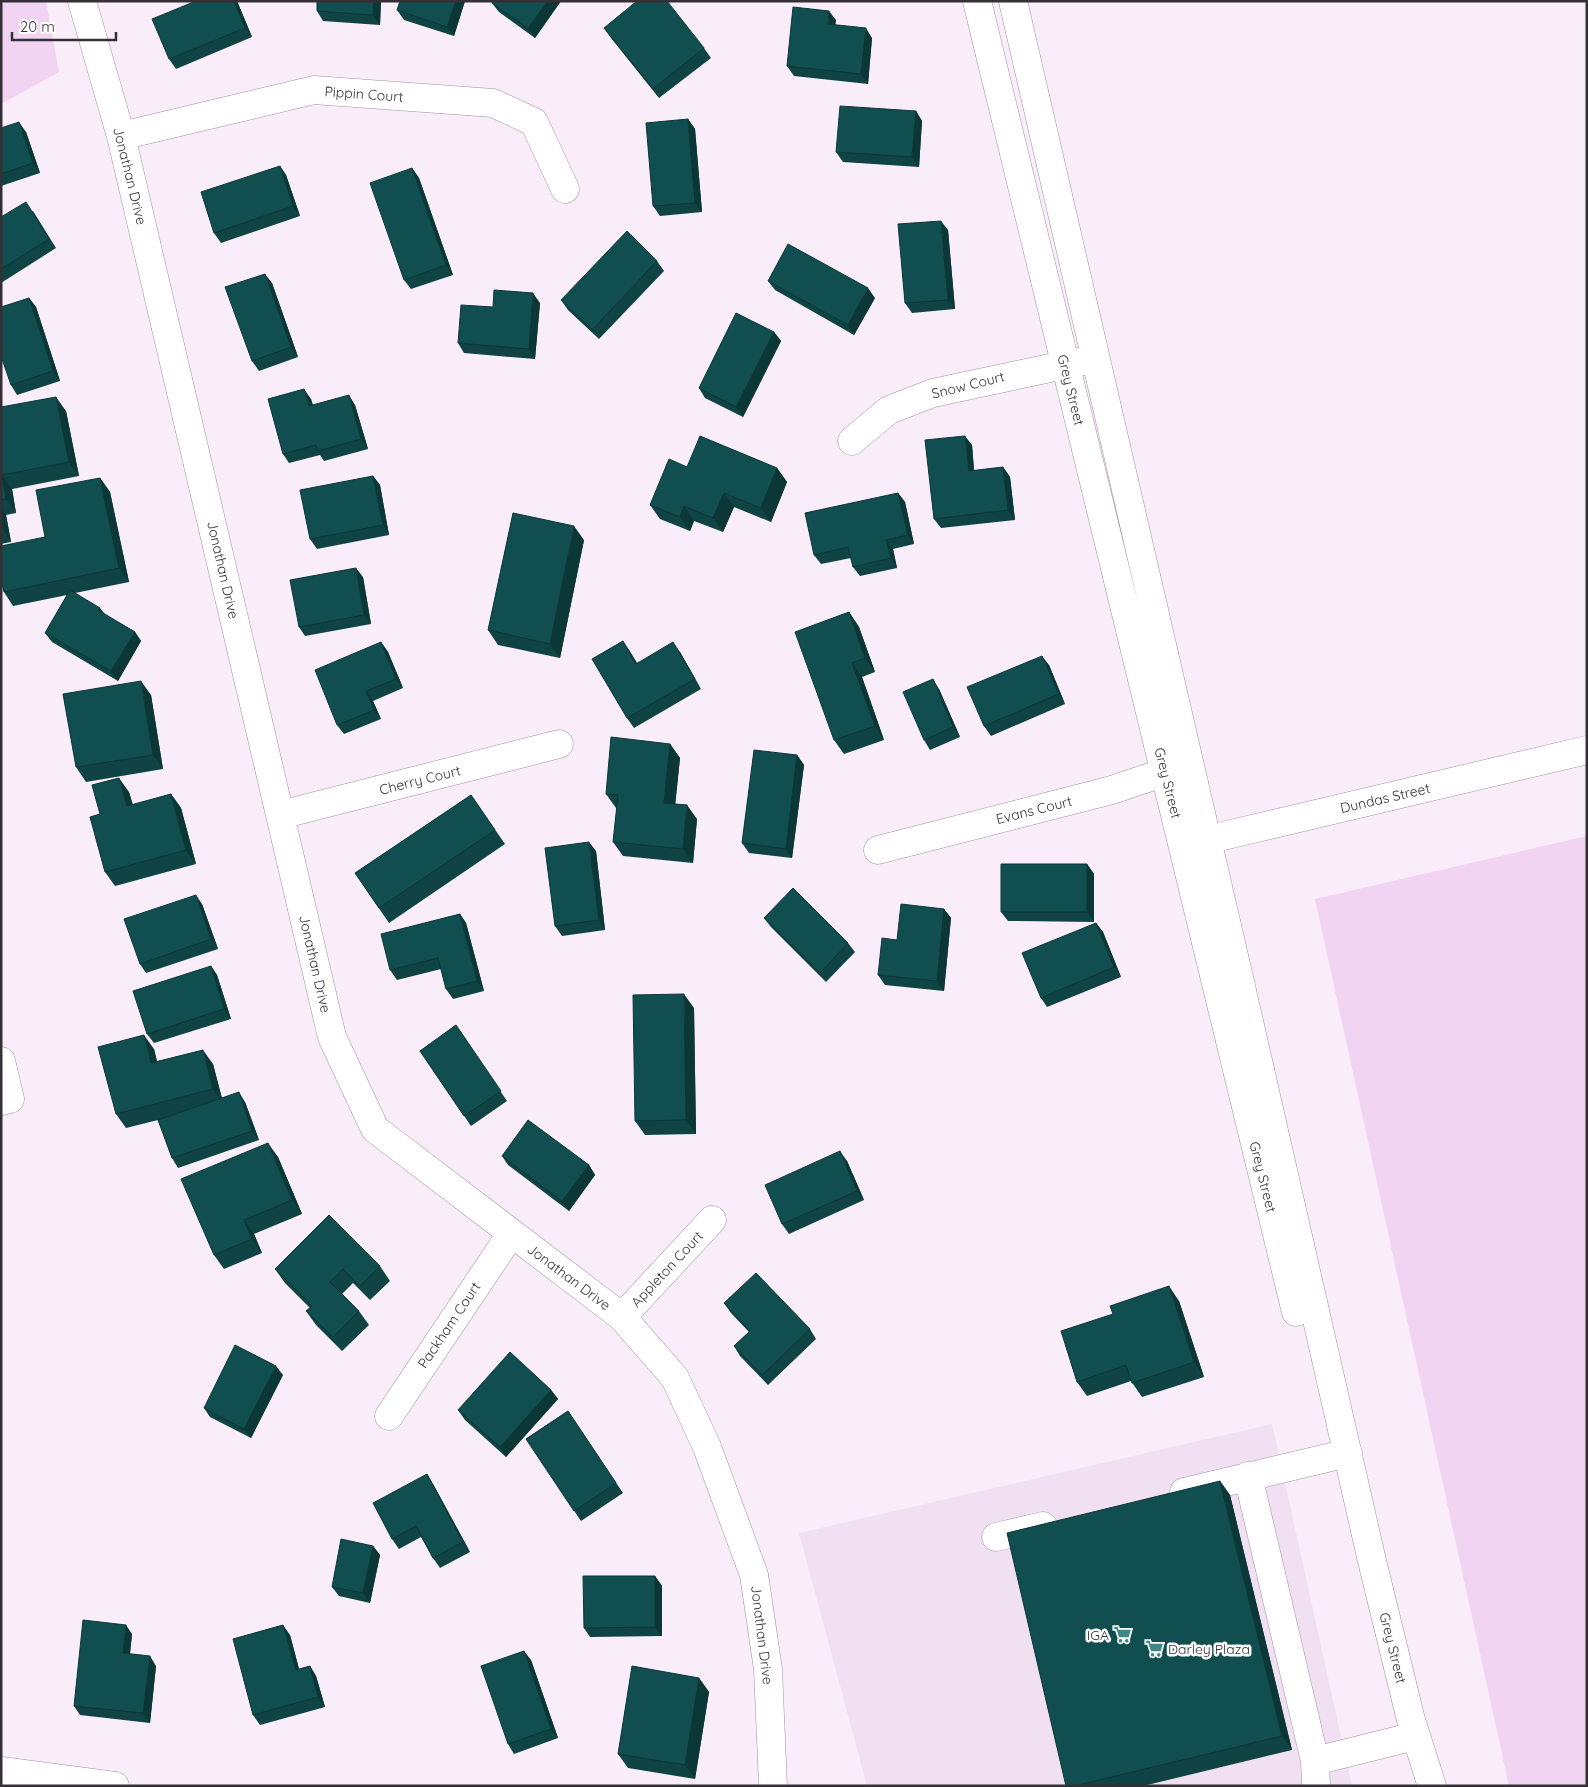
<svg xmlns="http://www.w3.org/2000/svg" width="1588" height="1787" viewBox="0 0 1588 1787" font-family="Quicksand,sans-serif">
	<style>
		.built { fill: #f1dff2 }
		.green { fill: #f0d4f2 }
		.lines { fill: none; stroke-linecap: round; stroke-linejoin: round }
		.minor-casing { stroke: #9f939f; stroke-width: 29 }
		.minor { stroke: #fff; stroke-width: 28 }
		.wall { fill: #0f4344 }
		.shaded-wall { fill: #0c3737 }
		.building { fill: #114e4f; stroke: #0c3737 }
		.labels { text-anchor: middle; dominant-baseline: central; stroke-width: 5; stroke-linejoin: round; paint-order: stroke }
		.street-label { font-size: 14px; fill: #353036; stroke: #fff }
		.poi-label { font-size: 14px; fill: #353036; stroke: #fff; text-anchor: end }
	</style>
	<rect width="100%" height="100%" fill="#faedfa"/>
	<path class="built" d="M1272 1424 1352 1786H867L799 1533Z"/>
	<path class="green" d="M1 1H46L59 72 1 104Z
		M1587 836V1786H1509L1315 899Z"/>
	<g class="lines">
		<defs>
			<path id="minor" d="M82 1 121 136 332 1037 375 1129 622 1317 675 1378 707 1447 754 1575 768 1669 773 1786
				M977 1 1296 1312
				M1013 1 1240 982 1372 1561 1411 1720 1432 1786
				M121 136 314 90 493 103 534 122 565 189
				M852 441 889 410 933 393 1083 361
				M280 815 559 744
				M1189 844 1587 750
				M878 850 1112 790 1165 772 1183 768
				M1 1061 10 1099 1 1101
				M622 1317 712 1220
				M389 1416 511 1234
				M1248 1476 1315 1761 1415 1736
				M1184 1492 1348 1453
				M996 1537 1043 1526
				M1315 1761 1316 1786
				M1 1771 115 1786"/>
		</defs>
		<use href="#minor" class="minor-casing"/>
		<use href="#minor" class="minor"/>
	</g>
	<path class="wall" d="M196 1H237L252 37 176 69 169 59Z
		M317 1H381L380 25 323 21 317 11Z
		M465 1 454 36 404 20 397 10Z
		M493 1H561L535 38 499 12 492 3Z
		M836 20 835 25 872 38 868 84 794 76 787 66Z
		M604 28 704 48 711 58 659 98 611 38Z
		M916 111 922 121 919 167 843 162 836 152Z
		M688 119 695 129 702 212 660 216 653 206Z
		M1 128 26 132 40 173 1 186Z
		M280 166 286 175 300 216 221 243 214 233Z
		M412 168 419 178 453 275 411 289 404 280Z
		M33 211 56 248 1 283V217Z
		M948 230 955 309 912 313 905 303Z
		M657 261 664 271 599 339 568 310 561 300Z
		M768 281 875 298 854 335 775 290Z
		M272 283 298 357 259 371 252 361Z
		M29 298 36 307 60 381 17 395 11 385Z
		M540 303 535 359 464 353 458 343 493 307Z
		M774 332 781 341 743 417 705 398 699 388Z
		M311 399 313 405H355L368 449 324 461 320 455 289 463 283 454Z
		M1 407 66 411 79 476 12 489 16 513 6 515 11 542 1 544Z
		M972 445 974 471 1003 467 1010 477 1015 520 941 528 934 519Z
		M687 467 777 468 787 482 771 522 734 507 723 532 694 521 690 531 660 519 650 505Z
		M373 476 380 485 389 535 317 549 310 539Z
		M100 478 110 492 129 582 75 593 104 614 135 632 141 641 118 681 52 642 45 633 67 595 13 606 4 592 45 537Z
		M898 493 905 502 914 544 893 549 897 568 860 576 853 567 851 558 821 564 814 555Z
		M584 540 560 658 498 645 488 630Z
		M363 577 371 624 305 636 299 627Z
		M849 612 859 627 875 672 862 677 884 740 844 754 834 740Z
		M381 642 388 652 403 688 373 701 381 719 344 734 337 725Z
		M629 650 637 663 680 652 701 689 634 728 627 718Z
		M1049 665 1065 704 991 736 984 726Z
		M939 689 960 737 930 750 924 740Z
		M151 695 163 769 86 782 76 767Z
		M670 744 680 758 675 804 697 819 693 863 623 856 613 842 617 808H616L606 794Z
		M797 755 804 765 792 858 749 853 742 843Z
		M129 792 133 805 171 794 181 808 196 864 115 886 105 872 100 814Z
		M471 795 505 844 389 923 355 873Z
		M596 851 605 930 562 936 555 926Z
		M1087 864 1094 874V922L1008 921 1001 912Z
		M202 904 218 949 146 973 140 964Z
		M944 909 951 918 944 991 885 985 878 975 897 940Z
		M460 914 466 923 484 991 453 999 446 989 441 969 397 980 390 970Z
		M764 918 848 943 855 952 826 982 771 927Z
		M1096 923 1103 932 1121 977 1047 1007 1041 998Z
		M211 966 217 975 231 1019 154 1043 147 1034Z
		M694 1008 696 1134 645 1135 635 1121Z
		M456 1025 507 1101 471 1126 420 1051Z
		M154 1049 157 1062 213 1064 222 1098 245 1102 259 1140 178 1168 172 1158 158 1120 126 1128 116 1114Z
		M502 1156 589 1165 595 1175 569 1211 508 1165Z
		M278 1157 302 1214 254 1234 262 1253 224 1269 214 1255Z
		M847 1161 864 1200 789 1234 782 1224Z
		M380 1266 390 1281 370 1300 353 1283 342 1294 359 1311 369 1325 342 1351 316 1325 306 1311 310 1308 285 1283 275 1269Z
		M1179 1301 1204 1377 1142 1397 1131 1381 1087 1396 1077 1382Z
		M724 1303 810 1329 816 1339 768 1385 740 1356 734 1346 749 1332 731 1313Z
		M283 1375 251 1438 210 1417 204 1408Z
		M551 1390 558 1399 506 1457 465 1420 458 1410Z
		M568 1411 623 1493 581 1521 526 1439Z
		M1220 1481 1230 1495 1292 1750 1143 1786H1066Z
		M433 1484 470 1552 440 1568 433 1558 421 1537 399 1549 392 1539Z
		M373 1546 380 1555 370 1603 339 1596 332 1587Z
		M655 1576 662 1586V1636L590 1637 584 1628Z
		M132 1634 130 1654 156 1666 150 1723 80 1715 74 1706Z
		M290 1635 299 1669 310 1666 316 1676 325 1707 260 1725 253 1715Z
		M531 1660 558 1738 514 1754 508 1744Z
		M699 1678 709 1692 695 1779 628 1768 618 1754Z"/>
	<path class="shaded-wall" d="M234 1H237L252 37 245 28Z
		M374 1H381L380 25 373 15Z
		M456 1H465L454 36 447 27Z
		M548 1H561L535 38 528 28Z
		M829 11 836 20 834 34 828 24Z
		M866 28 872 38 868 84 861 74Z
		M916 111 922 121 919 167 912 157Z
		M688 119 695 129 702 212 695 203Z
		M19 122 26 132 40 173 33 163Z
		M280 166 286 175 300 216 293 206Z
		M412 168 419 178 453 275 446 265Z
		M941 221 948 230 955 309 948 300Z
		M265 274 272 283 298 357 291 347Z
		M868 288 875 298 854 335 848 325Z
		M533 293 540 303 535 359 529 349Z
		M29 298 36 307 60 381 53 371Z
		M774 332 781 341 743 417 736 407Z
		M304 389 311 399 315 415 309 406Z
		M349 395 355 405 368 449 361 439Z
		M56 397 66 411 79 476 69 462Z
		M965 436 972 445 975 481 969 471Z
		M1003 467 1010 477 1015 520 1008 510Z
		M777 468 787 482 771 522 761 508Z
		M2 475 12 489 16 513 6 499Z
		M373 476 380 485 389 535 383 525Z
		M100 478 110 492 129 582 119 568Z
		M724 493 734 507 723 532 713 518Z
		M898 493 905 502 914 544 908 535Z
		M684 506 694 521 690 531 680 517Z
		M1 508 6 515 11 542 2 528Z
		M574 526 584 540 560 658 550 644Z
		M886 540 893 549 897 568 891 558Z
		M356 568 363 577 371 624 364 615Z
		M100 608 107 617 98 610Z
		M849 612 859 627 875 672 865 658Z
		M135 632 141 641 118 681 111 671Z
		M623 641 629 650 643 673 636 664Z
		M381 642 388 652 403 688 396 679Z
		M673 642 680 652 701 689 695 679Z
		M1042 656 1049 665 1065 704 1059 694Z
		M852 663 862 677 884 740 875 726Z
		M933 679 939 689 960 737 953 727Z
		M141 681 151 695 163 769 153 755Z
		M366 691 373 701 381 719 374 710Z
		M670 744 680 758 674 817 664 803Z
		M797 755 804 765 792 858 786 849Z
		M119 778 129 792 137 821 127 806Z
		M171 794 181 808 196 864 186 850Z
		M687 805 697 819 693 863 683 849Z
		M589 842 596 851 605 930 599 920Z
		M1087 864 1094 874V922L1087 912Z
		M196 895 202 904 218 949 211 939Z
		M944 909 951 918 944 991 937 981Z
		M460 914 466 923 484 991 477 981Z
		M1096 923 1103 932 1121 977 1114 967Z
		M211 966 217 975 231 1019 224 1009Z
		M684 994 694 1008 696 1134 686 1120Z
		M144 1035 154 1049 161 1077 151 1063Z
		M203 1050 213 1064 223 1103 213 1089Z
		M239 1092 245 1102 259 1140 252 1131Z
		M268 1143 278 1157 302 1214 292 1200Z
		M840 1151 847 1161 864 1200 857 1191Z
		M589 1165 595 1175 569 1211 562 1201Z
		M244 1220 254 1234 262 1253 252 1239Z
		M1169 1286 1179 1301 1204 1377 1194 1362Z
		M276 1366 283 1375 251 1438 244 1429Z
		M551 1390 558 1399 506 1457 500 1447Z
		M427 1474 433 1484 470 1552 463 1542Z
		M1220 1481 1230 1495 1292 1750 1282 1736Z
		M373 1546 380 1555 370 1603 363 1593Z
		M655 1576 662 1586V1636L655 1627Z
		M126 1625 132 1634 129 1662 123 1653Z
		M283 1625 290 1635 302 1680 296 1670Z
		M524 1651 531 1660 558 1738 551 1729Z
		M150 1656 156 1666 150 1723 143 1713Z
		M310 1666 316 1676 325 1707 318 1697Z
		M699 1678 709 1692 695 1779 685 1765Z"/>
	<path class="building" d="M196 1H234L245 28 169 59 152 19Z
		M317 1H374L373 15 317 11Z
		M400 1H456L447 27 397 10Z
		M493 1H548L528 28 492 3Z
		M637 1H667L704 48 653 89 604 28Z
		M793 7 829 11 828 24 866 28 861 74 787 66Z
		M840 106 916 111 912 157 836 152Z
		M688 119 695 203 653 206 646 123Z
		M19 122 33 163 1 174V128Z
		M280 166 293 206 214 233 201 192Z
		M412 168 446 265 404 280 370 183Z
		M26 202 49 239 1 269V217Z
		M941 221 948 300 905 303 898 224Z
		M627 231 657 261 592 330 561 300Z
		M788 244 868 288 848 325 768 281Z
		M265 274 291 347 252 361 225 287Z
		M494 290 533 293 529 349 458 343 461 305 493 307Z
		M29 298 53 371 11 385 1 356V307Z
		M736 313 774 332 736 407 699 388Z
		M304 389 309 406 349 395 361 439 318 451 316 445 283 454 268 399Z
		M56 397 69 462 2 475 6 499 1 500V407Z
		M700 436 777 468 761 508 724 493 713 518 684 506 680 517 650 505 669 459 687 467Z
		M965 436 969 471 1003 467 1008 510 934 519 925 440Z
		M373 476 383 525 310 539 300 490Z
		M100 478 119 568 4 592 1 580V546L45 537 36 490Z
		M898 493 908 535 886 540 891 558 853 567 848 547 814 555 805 513Z
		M513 513 574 526 550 644 488 630Z
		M356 568 364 615 299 627 290 580Z
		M70 590 100 608 98 610 135 632 111 671 45 633Z
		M849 612 865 658 852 663 875 726 834 740 795 632Z
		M623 641 636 664 673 642 695 679 627 718 592 659Z
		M381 642 396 679 366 691 374 710 337 725 315 670Z
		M1042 656 1059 694 984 726 967 687Z
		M933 679 953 727 924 740 903 692Z
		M141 681 153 755 76 767 63 694Z
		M611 737 670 744 664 803 687 805 683 849 613 842 618 795 606 794Z
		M754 750 797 755 786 849 742 843Z
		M119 778 127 806 171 794 186 850 105 872 90 817 100 814 92 785Z
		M471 795 495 830 379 908 355 873Z
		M589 842 599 920 555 926 545 848Z
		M1001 864H1087V912H1001Z
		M793 888 848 943 820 973 764 918Z
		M196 895 211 939 140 964 124 919Z
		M901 904 944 909 937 981 878 975 882 938 897 940Z
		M460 914 477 981 446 989 438 958 390 970 381 934Z
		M1096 923 1114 967 1041 998 1022 953Z
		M211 966 224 1009 147 1034 133 991Z
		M684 994 686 1120 635 1121 633 995Z
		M456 1025 501 1091 464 1116 420 1051Z
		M144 1035 151 1063 203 1050 213 1089 116 1114 98 1047Z
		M239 1092 252 1131 172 1158 158 1120Z
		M528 1120 589 1165 562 1201 502 1156Z
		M268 1143 292 1200 244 1220 252 1239 214 1255 181 1179Z
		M840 1151 857 1191 782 1224 765 1185Z
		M329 1215 380 1266 360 1286 343 1269 330 1282 359 1311 333 1337 306 1311 312 1306 275 1269Z
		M756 1273 810 1329 762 1375 734 1346 750 1331 724 1303Z
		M1169 1286 1194 1362 1132 1383 1126 1365 1077 1382 1061 1331 1113 1314 1110 1306Z
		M235 1345 276 1366 244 1429 204 1408Z
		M510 1352 551 1390 500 1447 458 1410Z
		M568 1411 616 1483 574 1511 526 1439Z
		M427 1474 463 1542 433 1558 416 1526 392 1539 373 1503Z
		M1220 1481 1282 1736 1074 1786H1066L1007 1533Z
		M341 1539 373 1546 363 1593 332 1587Z
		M583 1576H655V1627L584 1628Z
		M83 1620 126 1625 123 1653 150 1656 143 1713 74 1706Z
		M283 1625 296 1670 310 1666 318 1697 253 1715 233 1639Z
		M524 1651 551 1729 508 1744 481 1666Z
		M632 1666 699 1678 685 1765 618 1754Z"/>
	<defs>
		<symbol id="supermarket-bare" viewBox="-9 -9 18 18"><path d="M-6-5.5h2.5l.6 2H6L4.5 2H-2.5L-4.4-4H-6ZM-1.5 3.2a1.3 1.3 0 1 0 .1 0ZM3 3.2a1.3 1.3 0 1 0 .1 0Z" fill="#3f8787" stroke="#fff" stroke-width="2.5" paint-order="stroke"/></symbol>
	</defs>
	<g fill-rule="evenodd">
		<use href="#supermarket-bare" x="1110" y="1622" width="25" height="25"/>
		<use href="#supermarket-bare" x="1142" y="1636" width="25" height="25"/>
	</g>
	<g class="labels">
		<g class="street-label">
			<text transform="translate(364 94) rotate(4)">Pippin Court</text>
			<text transform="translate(130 176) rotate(76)">Jonathan Drive</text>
			<text transform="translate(968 385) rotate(-14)">Snow Court</text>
			<text transform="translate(1071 390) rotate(76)">Grey Street</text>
			<text transform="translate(223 570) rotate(77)">Jonathan Drive</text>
			<text transform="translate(420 780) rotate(-14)">Cherry Court</text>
			<text transform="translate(1168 783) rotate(76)">Grey Street</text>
			<text transform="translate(1385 798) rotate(-13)">Dundas Street</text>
			<text transform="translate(1034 810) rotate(-14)">Evans Court</text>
			<text transform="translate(315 964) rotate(77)">Jonathan Drive</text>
			<text transform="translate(1263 1177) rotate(76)">Grey Street</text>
			<text transform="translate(667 1269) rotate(-47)">Appleton Court</text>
			<text transform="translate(569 1277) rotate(37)">Jonathan Drive</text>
			<text transform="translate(449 1325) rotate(-56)">Packham Court</text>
			<text transform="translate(762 1635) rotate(83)">Jonathan Drive</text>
			<text transform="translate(1393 1648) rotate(76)">Grey Street</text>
		</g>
		<g class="poi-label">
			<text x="1109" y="1635">IGA</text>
			<text x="1168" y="1649" text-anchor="start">Darley Plaza</text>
		</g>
	</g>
	<rect width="1588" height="1787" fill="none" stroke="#353036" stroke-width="5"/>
	<path d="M12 32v8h104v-8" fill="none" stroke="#353036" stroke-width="2.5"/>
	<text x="20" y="32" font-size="15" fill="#353036" stroke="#ffffff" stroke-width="4" paint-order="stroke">20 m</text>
</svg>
